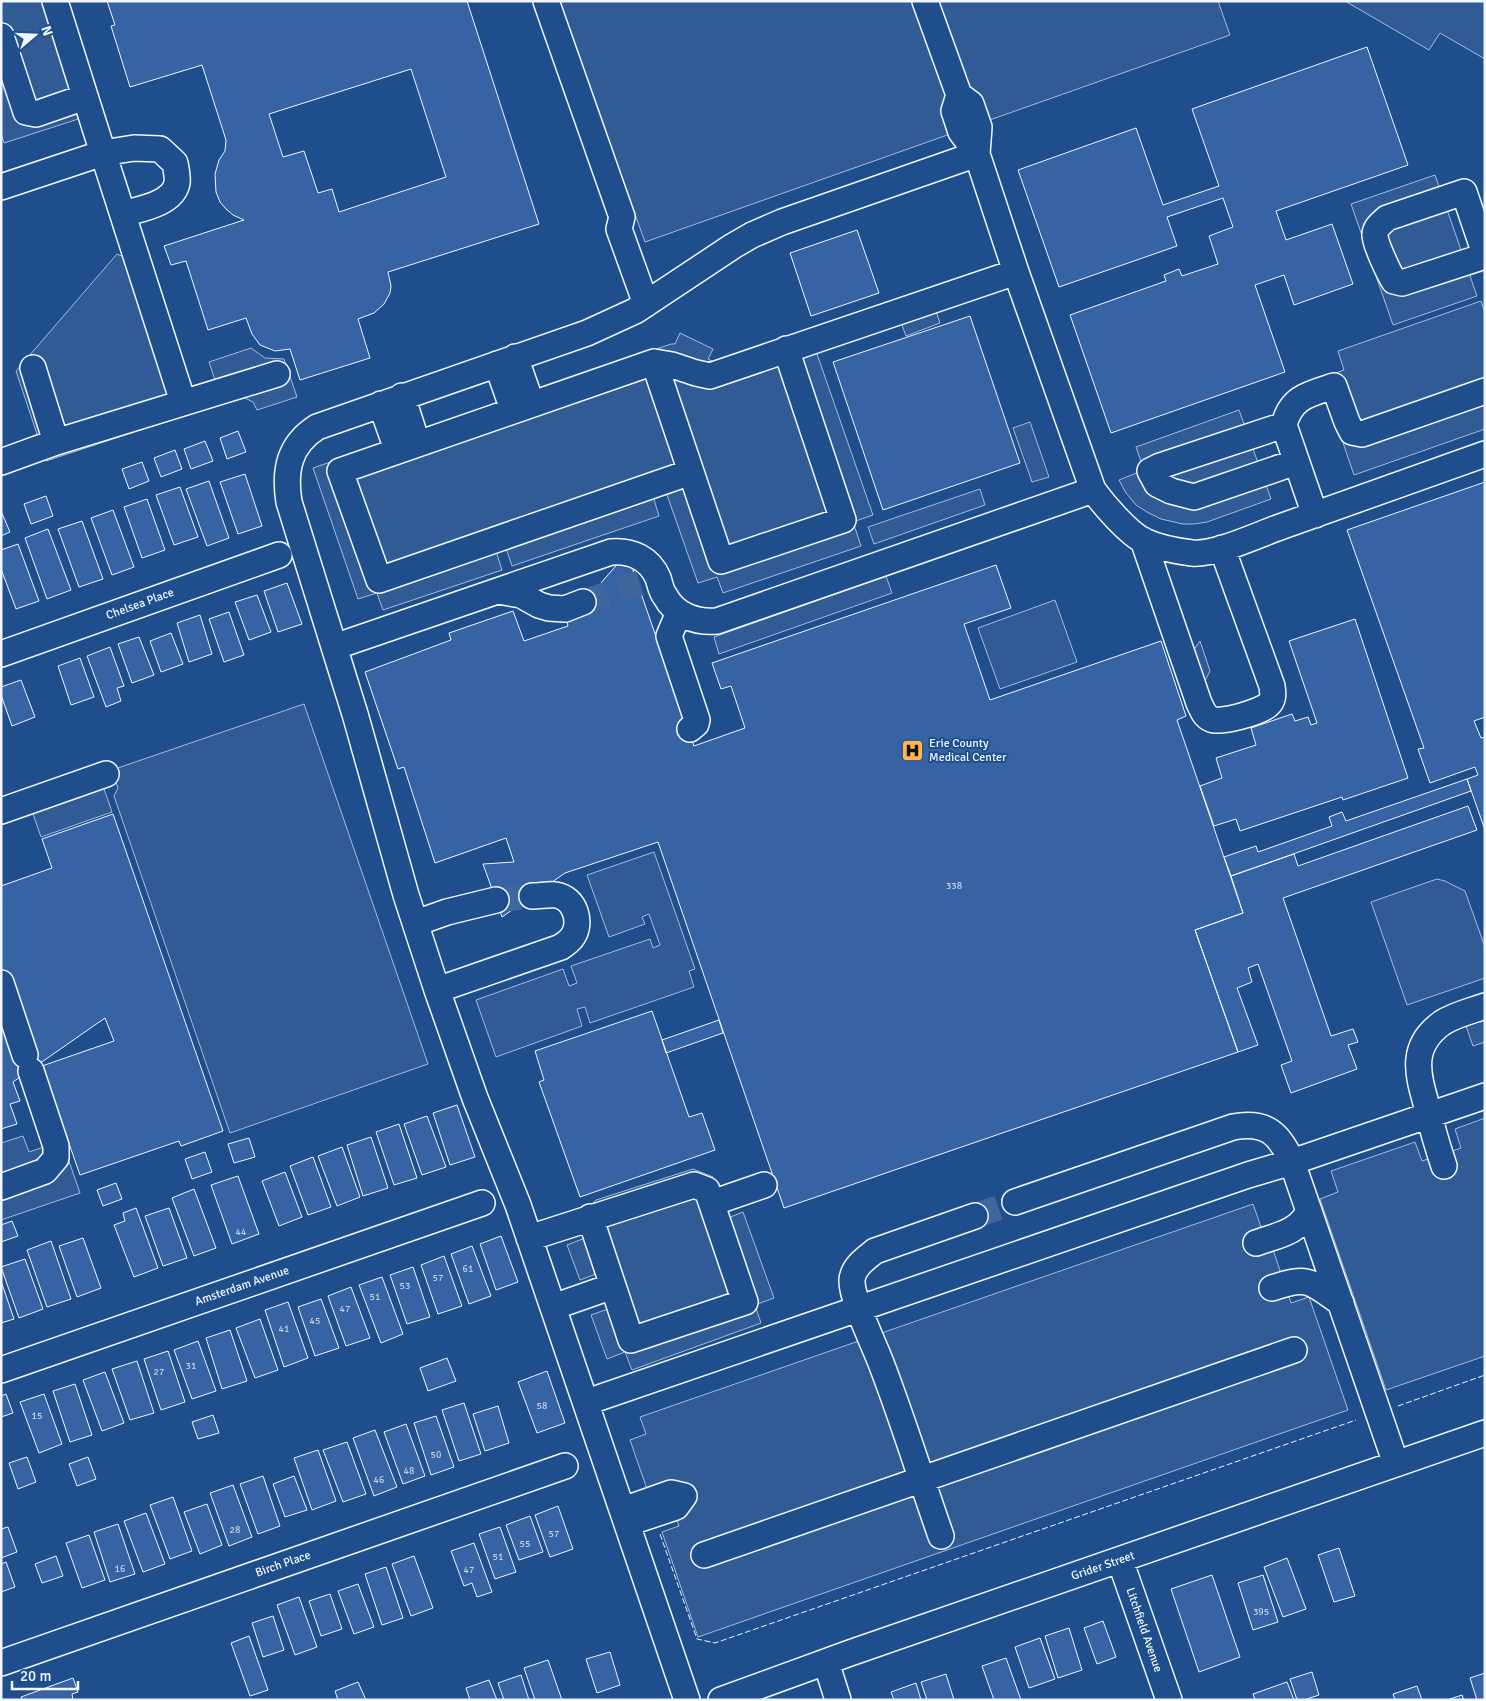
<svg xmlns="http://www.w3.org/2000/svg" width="1486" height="1701" viewBox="0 0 1486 1701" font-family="Signika,sans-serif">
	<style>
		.built { fill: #305b95; stroke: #a8bbd7 }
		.building { fill: #3563a3; stroke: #f2f6ff; fill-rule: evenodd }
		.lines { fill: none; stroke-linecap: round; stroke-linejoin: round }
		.minor-tunnel { stroke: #3f679d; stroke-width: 25; stroke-dasharray: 25 12; stroke-linecap: butt }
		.minor-casing { stroke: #f2f6ff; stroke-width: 28 }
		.minor { stroke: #1f4e8c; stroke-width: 25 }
		.fence { stroke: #f2f6ff; stroke-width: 1; stroke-dasharray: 6 2.5; stroke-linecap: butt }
		.labels { text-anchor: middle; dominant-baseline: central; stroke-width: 4; stroke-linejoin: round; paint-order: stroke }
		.number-label { font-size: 10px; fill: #c3d1e8 }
		.street-label { font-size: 12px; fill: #f2f6ff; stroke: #1f4e8c }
		.poi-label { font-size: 12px; fill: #f2f6ff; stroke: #1f4e8c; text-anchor: start }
	</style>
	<rect width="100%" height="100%" fill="#1f4e8c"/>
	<path class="built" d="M1 1H65L100 112 4 143 1 133Z
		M559 1H1218L1230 35 645 242Z
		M1345 1H1485V59L1440 33 1429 50Z
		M1435 175 1477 296 1393 325 1351 204Z
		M117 254 152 269 198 411 46 461 16 371Z
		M1481 301 1485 313V429L1354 475 1321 378 1344 370 1338 351Z
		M935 308 940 323 906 336 900 320Z
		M809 331 873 515 853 522 861 546 723 593 717 577 698 583 666 492 653 496 659 516 512 566 506 548 496 551 502 570 383 610 377 593 358 599 313 468 671 344H675L680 333 713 349 708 359 716 363Z
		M251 348 265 358 284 359 297 397 257 410 253 402 245 398 223 404 209 362Z
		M1239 410 1271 499 1207 522 1194 524H1183L1161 519 1147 512 1136 505 1126 493 1119 480 1144 470 1136 447Z
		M1030 422 1049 477 1032 482 1013 428Z
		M980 489 985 505 874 544 868 527Z
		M886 576 892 593 719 654 714 637Z
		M1055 600 1077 662 1000 689 978 628Z
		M1200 641 1210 671 1200 691 1188 658Z
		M304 704 428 1064 230 1133 114 796 118 788 112 770Z
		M96 766 112 812 41 837 25 791Z
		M654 852 695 969 689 971 694 987 590 1023 585 1007 577 1009 582 1026 496 1057 476 1000 563 969 569 986 577 983 571 966 650 939 653 948 660 945 649 914 642 917 645 924 609 937 587 875Z
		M1437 879 1445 881 1465 891 1485 947V978L1407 1005 1371 902Z
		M1485 994V1042L1473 1046 1458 1003Z
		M1485 1118V1356L1386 1390 1320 1199 1338 1192 1331 1171 1415 1142 1422 1161 1461 1148 1455 1129Z
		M23 1136 29 1152 62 1141 80 1193 1 1220V1143Z
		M693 1169 713 1177 728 1218 743 1212 774 1298 755 1305 761 1323 632 1370 625 1352 607 1359 591 1315 608 1309 596 1274 580 1280 567 1245 585 1238 582 1214 596 1200Z
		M1253 1204 1262 1230 1266 1229 1291 1303 1309 1297 1348 1410 698 1637 662 1532 679 1526 665 1486 648 1492 630 1440 646 1434 640 1417Z"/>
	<path class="building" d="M107 1H467L539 224 388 272 391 286 390 293 384 304 374 313 358 319 370 358 300 380 290 349 275 351 260 345 252 334 246 318 208 330 186 261 171 265 164 246 244 220 233 215 226 209 220 202 216 192 215 174 219 160 225 151 226 140 202 65 130 87 111 26 115 25ZM411 69 446 177 339 212 332 189 318 193 304 151 283 157 269 114Z
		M1367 47 1408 165 1276 211 1286 240 1332 224 1353 284 1294 305 1284 275 1255 285 1285 372 1111 433 1070 315 1166 281 1164 275 1179 269 1182 276 1218 264 1209 236 1233 227 1223 198 1167 217 1177 246 1059 287 1018 170 1136 128 1163 205 1219 186 1192 109Z
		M857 230 879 293 811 316 790 253Z
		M970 316 1020 463 883 510 833 362Z
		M238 431 246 452 227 459 220 438Z
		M205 441 213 461 191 469 184 449Z
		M175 450 182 469 161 477 154 458Z
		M142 462 149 481 129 489 122 469Z
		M245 474 262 526 238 534 220 482Z
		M209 481 229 538 207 546 186 489Z
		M1485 482V717L1474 721 1481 738 1485 737V830L1467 779 1478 775 1475 767 1430 783 1418 749 1424 748 1347 530Z
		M180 487 198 537 174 545 156 495Z
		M46 496 53 516 31 524 24 504Z
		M147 499 165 550 142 558 124 507Z
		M113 510 134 567 112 575 91 518Z
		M1 511 10 532 1 536Z
		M82 521 103 579 79 587 58 529Z
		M48 529 71 590 47 599 25 538Z
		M18 544 39 601 16 609 1 569V550Z
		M627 553 694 746 745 728 731 686 721 689 712 663 996 565 1011 608 964 624 990 700 1161 641 1186 716 1177 720 1243 913 1195 930 1238 1052 784 1208 658 842 565 873 502 917 483 864 514 862 506 838 435 863 404 767 398 769 365 672 451 640 449 633 513 611 524 641 568 626 567 622Z
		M287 583 302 624 278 632 264 591Z
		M257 595 271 632 249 640 235 602Z
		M229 612 244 655 224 662 209 619Z
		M200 615 212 654 189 662 177 623Z
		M1355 619 1408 778 1343 800 1342 797 1240 831 1236 819 1214 826 1200 786 1222 778 1216 758 1256 745 1251 728 1292 714 1295 721 1308 717 1311 725 1317 723 1289 641Z
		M171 633 183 664 161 672 150 641Z
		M139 637 154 675 132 683 118 644Z
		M110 647 124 686 117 688 121 701 106 707 87 656Z
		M80 658 94 697 71 705 58 666Z
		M21 680 35 717 12 726 1 695V687Z
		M1467 779 1471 791 1231 876 1224 857 1256 846 1258 852 1332 826 1329 817 1342 812 1346 821Z
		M1468 806 1477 830 1283 898 1331 1036 1353 1029 1358 1042 1348 1045 1357 1069 1291 1093 1281 1065 1292 1061 1258 964 1248 968 1252 982 1237 988 1258 1045 1238 1052 1195 930 1243 913 1231 876 1294 854 1298 866Z
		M113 814 223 1131 181 1146 179 1141 80 1175 42 1066 114 1041 105 1018 13 1082 20 1101 10 1104 17 1124 1 1129V886L52 868 42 839Z
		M652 1011 689 1117 702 1113 715 1150 580 1197 539 1082 544 1080 535 1051Z
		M719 1020 723 1033 666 1053 662 1040Z
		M457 1105 475 1157 450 1165 433 1113Z
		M427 1116 446 1167 422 1175 404 1124Z
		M399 1124 417 1178 394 1185 376 1132Z
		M371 1137 388 1188 363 1196 347 1145Z
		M249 1138 255 1157 234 1163 228 1144Z
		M342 1147 360 1197 337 1206 318 1156Z
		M205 1152 212 1172 192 1179 185 1159Z
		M313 1157 331 1207 308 1215 290 1166Z
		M285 1172 302 1217 279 1226 262 1181Z
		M238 1176 259 1234 232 1244 211 1185Z
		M116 1183 122 1199 103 1206 97 1190Z
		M194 1189 216 1248 194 1256 172 1198Z
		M136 1208 158 1268 134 1277 114 1225 125 1221 123 1213Z
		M169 1208 187 1258 163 1266 145 1216Z
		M12 1221 18 1236 1 1242V1225Z
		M501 1236 518 1282 496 1290 480 1244Z
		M83 1238 101 1288 77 1297 59 1246Z
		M51 1241 71 1299 47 1307 27 1250Z
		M472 1246 491 1296 469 1304 451 1254Z
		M444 1256 462 1306 438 1314 421 1265Z
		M25 1259 43 1309 19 1318 1 1267Z
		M413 1267 430 1317 407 1324 390 1275Z
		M382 1277 403 1334 381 1343 359 1285Z
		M1 1281 14 1319 1 1323Z
		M351 1287 370 1338 346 1346 328 1296Z
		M321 1299 339 1348 315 1356 298 1307Z
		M288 1302 308 1358 284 1367 265 1310Z
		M260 1319 278 1370 255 1378 236 1328Z
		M230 1330 247 1381 222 1389 206 1338Z
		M198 1341 216 1391 192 1399 174 1350Z
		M168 1351 185 1402 161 1410 144 1359Z
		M447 1358 456 1381 428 1391 420 1368Z
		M137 1361 154 1413 130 1420 112 1369Z
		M547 1371 565 1423 537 1433 518 1382Z
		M105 1372 124 1423 102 1431 83 1380Z
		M75 1384 92 1435 70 1442 53 1391Z
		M6 1394 13 1413 1 1417V1396Z
		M44 1394 62 1444 39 1453 20 1402Z
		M464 1403 481 1454 459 1461 442 1410Z
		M498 1406 509 1443 485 1451 473 1414Z
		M213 1415 219 1433 198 1439 192 1422Z
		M436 1416 454 1467 431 1475 414 1423Z
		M406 1424 425 1476 403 1484 384 1432Z
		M375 1430 397 1487 374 1496 353 1438Z
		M347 1442 366 1494 343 1502 323 1450Z
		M318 1450 336 1501 312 1510 294 1458Z
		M27 1457 36 1482 18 1489 9 1463Z
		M88 1457 96 1479 77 1486 69 1464Z
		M263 1476 280 1526 258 1534 240 1484Z
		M294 1476 307 1510 285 1517 273 1484Z
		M233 1485 252 1537 229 1546 210 1493Z
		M173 1497 192 1551 170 1559 150 1505Z
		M207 1504 222 1545 200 1554 184 1512Z
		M558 1506 573 1549 550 1557 535 1515Z
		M146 1513 165 1564 143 1572 124 1521Z
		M530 1516 543 1552 519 1560 506 1525Z
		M118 1524 135 1574 110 1582 94 1532Z
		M8 1527 17 1552 1 1558V1529Z
		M500 1527 516 1572 495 1579 479 1534Z
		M89 1535 105 1580 82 1588 66 1543Z
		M474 1543 492 1592 477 1597 472 1583 464 1586 451 1551Z
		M1339 1548 1355 1596 1334 1602 1318 1555Z
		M56 1556 63 1576 42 1583 35 1564Z
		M414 1556 433 1608 411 1616 392 1564Z
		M1287 1558 1306 1609 1283 1617 1264 1567Z
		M6 1562 15 1587 1 1592V1564Z
		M386 1567 403 1618 382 1625 365 1574Z
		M1212 1575 1240 1657 1199 1672 1171 1589Z
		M1263 1575 1278 1622 1253 1630 1238 1583Z
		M358 1584 374 1627 354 1634 338 1591Z
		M330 1594 342 1629 321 1636 309 1601Z
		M299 1597 317 1647 295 1655 277 1605Z
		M273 1616 284 1650 263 1657 252 1623Z
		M1103 1621 1116 1657 1097 1664 1084 1628Z
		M1069 1628 1082 1670 1058 1678 1045 1636Z
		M249 1636 268 1690 250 1696 231 1643Z
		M1040 1638 1055 1679 1029 1688 1015 1647Z
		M610 1652 620 1685 597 1693 586 1659Z
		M1006 1658 1021 1700H994L982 1666Z
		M548 1660 562 1700H535L524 1668Z
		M1312 1672 1319 1695 1304 1700H1297L1290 1679Z
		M1485 1673V1700H1477L1470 1678Z
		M946 1674 954 1700H927L921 1682Z
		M521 1675 529 1700H504L498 1683Z
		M73 1678 78 1692 72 1694 73 1700H22L21 1697Z
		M489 1680 497 1700H470L466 1688Z
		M358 1682 366 1700H338L335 1691Z
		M1287 1682 1294 1700H1255L1253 1694Z
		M916 1683 921 1700H894L891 1692Z
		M1417 1686 1422 1700H1395L1393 1694Z
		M1462 1695 1464 1700H1447Z"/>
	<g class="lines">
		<path class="minor-tunnel" d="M583 602 640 583
			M496 900 532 896
			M975 1216 1015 1202"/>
		<defs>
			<path id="minor" d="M546 1 622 217 619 229 646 304
				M925 1 959 95 971 104 979 127 977 154
				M1 36 26 112 36 114 85 97
				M959 95 954 111 961 132 977 154 1016 272 1093 490C1104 505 1128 533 1144 541 1159 548 1176 551 1192 553 1216 555 1257 535 1280 527 1348 503 1416 478 1485 454
				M1 187 103 153 55 1
				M123 214C140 209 173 204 177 183 178 178 176 169 175 163L160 149 134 148 103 153 183 402
				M1485 254 1464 192 1387 218C1382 223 1375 227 1375 235 1375 244 1389 273 1394 281L1402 283 1485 256
				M515 357 527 391 523 401 525 407
				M654 362 721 561 843 520 786 349
				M497 364 509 398 523 401
				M33 368 56 442
				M402 396 413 430 406 442
				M381 404 393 438 406 442
				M1284 425 1160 466 1150 471 1157 484 1171 491 1194 497 1296 462
				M1 462 56 442 277 374
				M691 472 379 580 340 471 654 362 672 365 696 373 710 376 1016 272
				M1315 515 1284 425C1291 397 1309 394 1334 386L1347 422 1352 432 1362 434 1485 391
				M1143 540 1199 703C1202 709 1204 716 1211 719 1220 724 1260 712 1268 705 1274 700 1273 693 1272 686L1222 548
				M498 591 521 595 539 605 549 608 565 609 583 602
				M679 612 669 636 697 720 696 724 690 729
				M334 647 611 552C632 550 650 559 658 578 660 584 661 591 665 596 675 615 696 623 717 621L1093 490
				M1 654 279 555
				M1 811 106 774
				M416 923 447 912 496 900
				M1 983 25 1055
				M437 990 561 947C565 944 570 941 573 936 582 922 575 898 556 895 549 894 540 896 532 896
				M1444 1166C1438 1148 1433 1132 1429 1114 1420 1080 1406 1049 1442 1023 1454 1015 1471 1011 1485 1006
				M1 1187 45 1171 56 1158V1146L31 1071
				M1015 1202 1233 1127C1266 1121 1279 1133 1292 1162L1396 1464
				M712 1203 764 1185
				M529 1238 694 1185 707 1190 745 1302 631 1340 590 1217
				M1256 1243C1278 1235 1298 1233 1309 1211
				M1272 1288C1309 1275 1311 1282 1341 1303
				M553 1307 613 1286
				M1 1370 482 1203
				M587 1402 1248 1175 1292 1162 1485 1096
				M623 1510 671 1493 684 1496 676 1507 628 1523
				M941 1536C921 1479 903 1420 881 1363 874 1344 851 1298 852 1280 853 1267 865 1259 875 1251L975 1216
				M704 1555 1294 1350
				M1120 1560 1169 1700
				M826 1662 838 1700
				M1 1663 565 1466
				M687 1700 518 1205 475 1098 437 990 406 895 355 714 289 502C284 470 289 445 317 427L587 333 635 311 733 246 752 235 782 222 977 154
				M721 1700 850 1653 1485 1433"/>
		</defs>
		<use href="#minor" class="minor-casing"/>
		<use href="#minor" class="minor"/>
		<path class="fence" d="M1398 1406 1485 1375
			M660 1534 697 1639 715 1643 1356 1420"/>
	</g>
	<defs>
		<symbol id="hospital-square" viewBox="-11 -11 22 22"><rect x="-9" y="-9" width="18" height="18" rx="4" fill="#ffb74d" stroke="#1f4e8c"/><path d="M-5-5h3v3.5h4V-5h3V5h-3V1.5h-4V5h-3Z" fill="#111"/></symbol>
	</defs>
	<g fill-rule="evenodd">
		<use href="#hospital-square" x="900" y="738" width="25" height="25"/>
	</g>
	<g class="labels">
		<g class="number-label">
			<text x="954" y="886">338</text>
			<text x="241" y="1232">44</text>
			<text x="468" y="1269">61</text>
			<text x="438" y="1278">57</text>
			<text x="405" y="1286">53</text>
			<text x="375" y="1297">51</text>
			<text x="345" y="1309">47</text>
			<text x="315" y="1321">45</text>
			<text x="284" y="1329">41</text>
			<text x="191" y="1366">31</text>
			<text x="159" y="1372">27</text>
			<text x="542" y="1406">58</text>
			<text x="37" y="1416">15</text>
			<text x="436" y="1455">50</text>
			<text x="409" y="1471">48</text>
			<text x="379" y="1480">46</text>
			<text x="235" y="1530">28</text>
			<text x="554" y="1534">57</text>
			<text x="525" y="1544">55</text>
			<text x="498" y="1557">51</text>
			<text x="120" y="1569">16</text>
			<text x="469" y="1570">47</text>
			<text x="1261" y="1612">395</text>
		</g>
		<g class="street-label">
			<text transform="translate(140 604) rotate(-20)">Chelsea Place</text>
			<text transform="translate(242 1286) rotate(-19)">Amsterdam Avenue</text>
			<text transform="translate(283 1564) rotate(-19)">Birch Place</text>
			<text transform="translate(1103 1566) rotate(-19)">Grider Street</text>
			<text transform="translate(1144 1630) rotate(71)">Litchfield Avenue</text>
		</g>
		<g class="poi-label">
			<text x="929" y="743">Erie County<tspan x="929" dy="14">Medical Center</tspan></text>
		</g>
	</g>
	<rect width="1486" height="1701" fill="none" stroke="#f2f6ff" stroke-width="5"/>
	<g transform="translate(35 35) rotate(71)" stroke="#1f4e8c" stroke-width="4" paint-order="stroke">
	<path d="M0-4L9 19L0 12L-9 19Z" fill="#f2f6ff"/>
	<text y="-8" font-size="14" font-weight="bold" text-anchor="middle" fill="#f2f6ff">N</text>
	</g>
	<path d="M12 1681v8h66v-8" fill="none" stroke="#f2f6ff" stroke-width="2.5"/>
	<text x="20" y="1681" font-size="15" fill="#f2f6ff" stroke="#1f4e8c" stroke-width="4" paint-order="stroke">20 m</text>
</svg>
